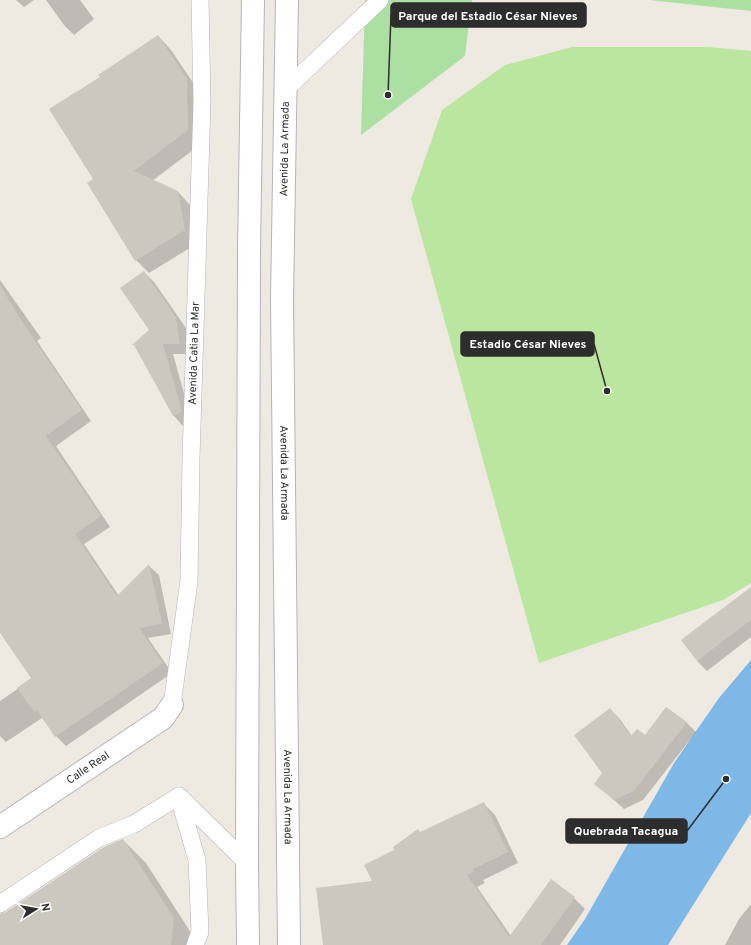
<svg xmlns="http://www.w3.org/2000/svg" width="751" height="945" viewBox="0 0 751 945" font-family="Overpass,sans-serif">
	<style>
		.green { fill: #ace0a2 }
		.pitch { fill: #bbe69f }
		.water { fill: #7db8e7 }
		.shadow { fill: #0003 }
		.building { fill: #cac8bf }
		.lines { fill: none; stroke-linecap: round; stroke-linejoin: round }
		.service-casing { stroke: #b4b4bf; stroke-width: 18 }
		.minor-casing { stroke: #b4b4bf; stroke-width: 24 }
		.secondary-casing { stroke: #b4b4bf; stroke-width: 24 }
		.service { stroke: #fff; stroke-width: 17 }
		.minor { stroke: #fff; stroke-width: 22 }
		.secondary { stroke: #fff; stroke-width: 22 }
		.labels { text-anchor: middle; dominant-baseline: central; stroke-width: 3; stroke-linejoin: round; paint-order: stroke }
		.street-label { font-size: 11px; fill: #2d2d2d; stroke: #fff }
		.leader { fill: none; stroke: #2d2d2d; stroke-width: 1.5 }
		.callout-dot { fill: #2d2d2d; stroke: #fff; stroke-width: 1.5 }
		.callout { fill: #2d2d2d; stroke: #2d2d2d; stroke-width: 1.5 }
		.callout-label { font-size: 12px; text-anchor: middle; font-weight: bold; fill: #fff }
	</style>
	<rect width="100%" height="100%" fill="#eeeae1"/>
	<path class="green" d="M365 0H472L465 56 361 135Z
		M649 0H751V11Z"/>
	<path class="pitch" d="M572 47H708L751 51V583L723 600 539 663 411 199 442 110 505 65Z"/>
	<path class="water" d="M751 660V813L668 945H567L585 919 674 763 719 698Z"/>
	<path class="shadow" d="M16 0H34L24 7Z
		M46 0H80L94 19 74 35 64 25Z
		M158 36 171 50 200 93 201 144 152 181 178 192 191 206 198 243 149 273 136 260 94 179 101 77Z
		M144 272 154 282 186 328 190 354H173L192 422 183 426 173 415 151 330Z
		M0 280 41 338 37 341 91 421 56 446 110 527 84 544 119 596 149 566 159 575 171 634 148 638 172 673 66 746 56 736 42 718 6 742 0 736V701L32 679 0 631Z
		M751 589V637L707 671 697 661Z
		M666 708 687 723 696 732 643 800 624 809 595 783 604 773 610 709 619 718 632 736H645Z
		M484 804 495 815 518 863 483 880 485 883 477 887 511 936 574 898 585 909 560 945H324L374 881 396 850 421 833Z
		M123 840 146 863 197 942V945H0V915L6 913Z
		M751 904V945H725L739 919Z"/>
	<path class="building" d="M158 35 187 79 188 130 134 171 178 191 185 230 135 261 87 183 93 179 49 109 100 77 98 75Z
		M144 271 176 317 180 344H163L182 412 173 416 134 345H132L149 330 120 288Z
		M0 285 25 326 82 410 46 436 101 516 75 534 117 596 149 564 162 624 139 628 163 663 55 737 37 710 34 712 17 688 31 678 0 633Z
		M751 587V620L697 661 681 640Z
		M666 707 687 722 634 791 614 800 594 784 602 773 574 735 610 708 631 736 637 729 645 735Z
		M484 802 508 852 473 869 474 872 467 875 509 937 551 879 575 897 541 945H323L316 888 372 881 364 865 394 850 393 847 418 829 420 832Z
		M123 839 174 918 171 945H0V914L6 912 104 847Z"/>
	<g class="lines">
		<defs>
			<g id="service">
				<path d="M286 89 380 0"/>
				<path id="s1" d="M172 705 189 581 191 459 202 102 200 0"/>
				<path d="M179 798 197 860 200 932 195 945"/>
				<path d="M0 904 99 838 134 824 179 796 247 863"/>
			</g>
			<g id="minor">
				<path id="s2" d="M0 827 163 718 172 705"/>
			</g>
			<g id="secondary">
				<path id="s3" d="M287 0 282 299 289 945"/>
				<path d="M248 945 247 863 249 250 253 0"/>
			</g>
		</defs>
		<use href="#service" class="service-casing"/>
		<use href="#minor" class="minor-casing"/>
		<use href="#secondary" class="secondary-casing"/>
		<use href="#service" class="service"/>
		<use href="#minor" class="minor"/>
		<use href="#secondary" class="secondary"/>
	</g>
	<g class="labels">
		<g class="street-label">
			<text transform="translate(285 149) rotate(-89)">Avenida La Armada</text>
			<text stroke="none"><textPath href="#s1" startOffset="353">Avenida Catia La Mar</textPath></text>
			<text stroke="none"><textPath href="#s3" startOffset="473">Avenida La Armada</textPath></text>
			<text stroke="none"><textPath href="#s2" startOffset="106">Calle Real</textPath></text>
			<text stroke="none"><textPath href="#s3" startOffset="797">Avenida La Armada</textPath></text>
		</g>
	</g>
	<path class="leader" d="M388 95L391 15M607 391L594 344M726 779L687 831"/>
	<g class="callout-dot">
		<circle cx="388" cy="95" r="4"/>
		<circle cx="607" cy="391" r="4"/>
		<circle cx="726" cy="779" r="4"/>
	</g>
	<g class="callout">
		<rect x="391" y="3" width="195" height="24" rx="4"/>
		<rect x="461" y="332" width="133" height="24" rx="4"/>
		<rect x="566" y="819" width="121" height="24" rx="4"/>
	</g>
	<g class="callout-label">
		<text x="488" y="20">Parque del Estadio César Nieves</text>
		<text x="528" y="348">Estadio César Nieves</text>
		<text x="626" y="835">Quebrada Tacagua</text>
	</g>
	<g transform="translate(36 909) rotate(79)" stroke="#ffffff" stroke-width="3" paint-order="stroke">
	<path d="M0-3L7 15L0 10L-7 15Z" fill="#2d2d2d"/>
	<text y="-6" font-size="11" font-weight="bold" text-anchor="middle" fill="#2d2d2d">N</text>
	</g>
</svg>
